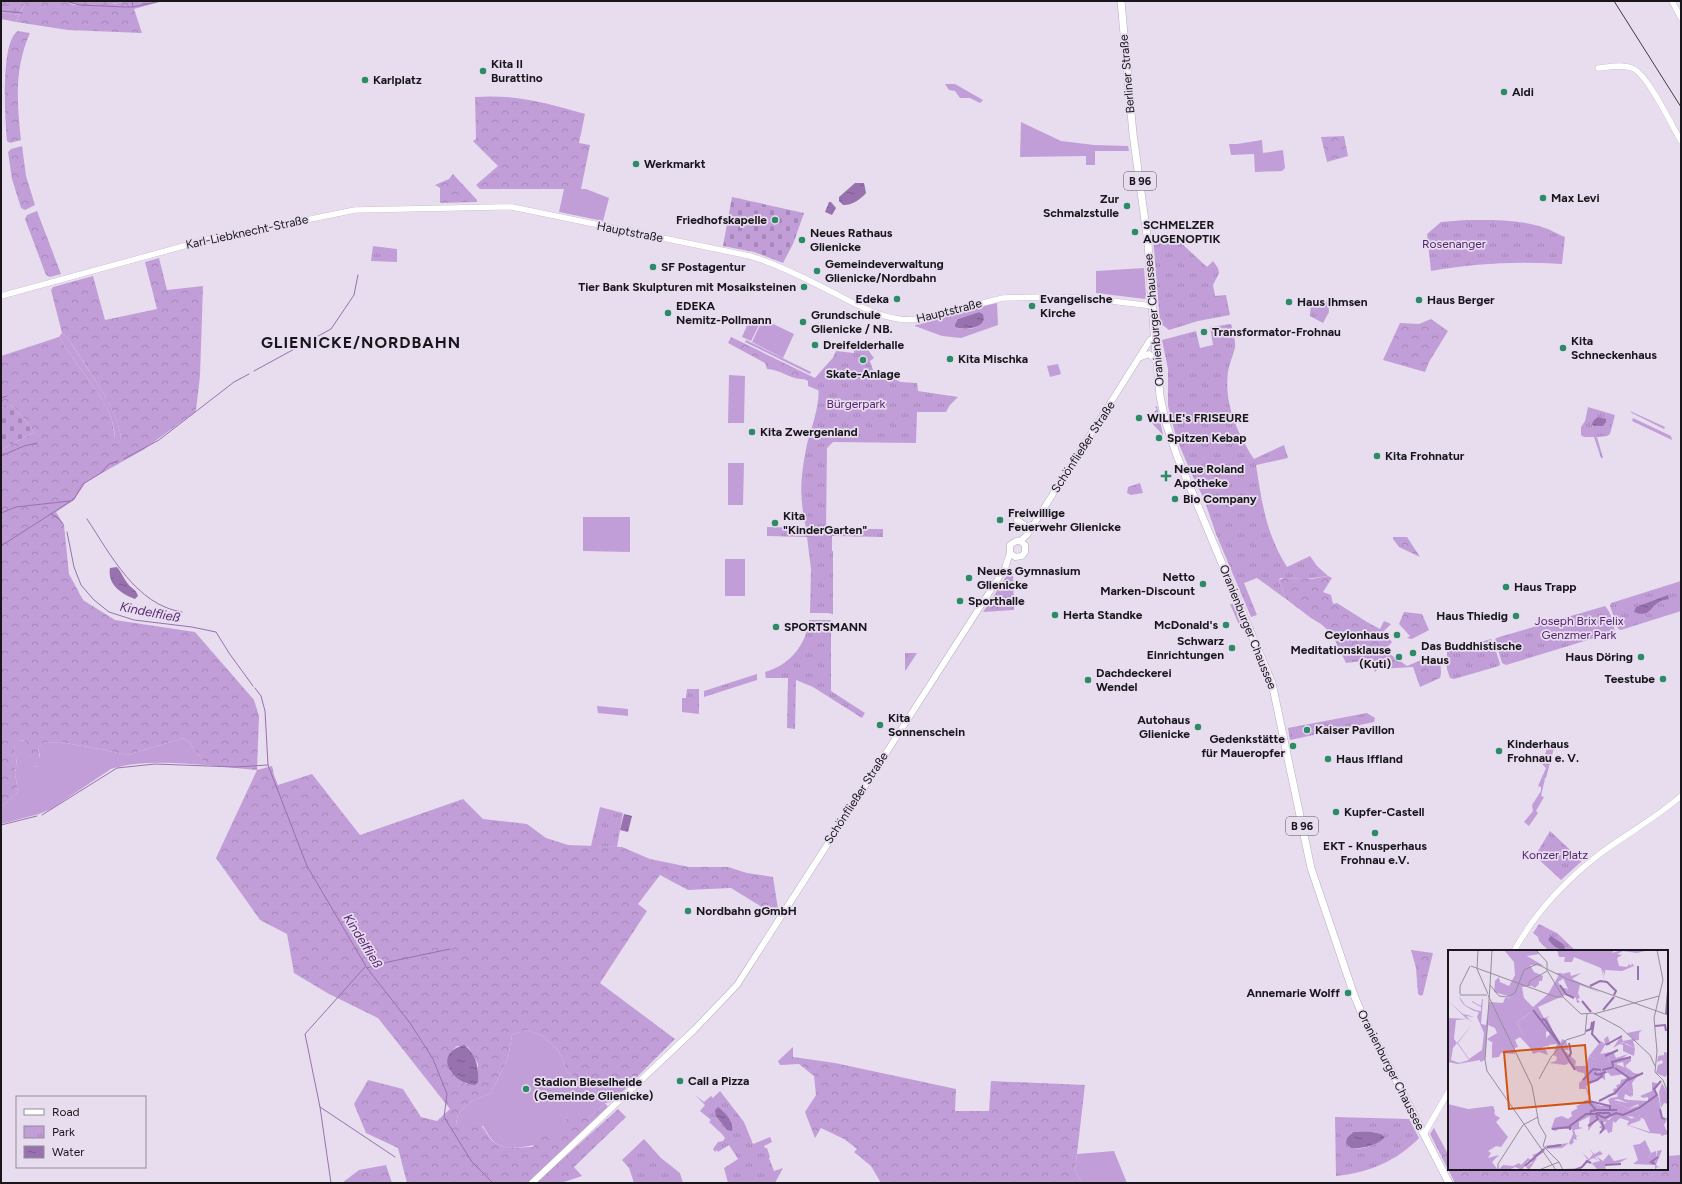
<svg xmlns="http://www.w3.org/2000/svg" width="1682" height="1184" viewBox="0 0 1682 1184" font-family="Figtree,sans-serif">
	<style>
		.grass { fill: #c29ed8; fill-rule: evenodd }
		.forest { fill: url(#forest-crowns); fill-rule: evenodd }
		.wetland { fill: url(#wetland-marsh) }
		.cemetery { fill: url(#cemetery-stones) }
		.park { fill: url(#park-tufts); fill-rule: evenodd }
		.water { fill: url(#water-ripples) }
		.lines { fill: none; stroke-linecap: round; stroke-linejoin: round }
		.stream { stroke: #9871af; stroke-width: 1 }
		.tertiary-casing { stroke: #b7aebe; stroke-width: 6 }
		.secondary-casing { stroke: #b7aebe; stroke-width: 7 }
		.primary-casing { stroke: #b7aebe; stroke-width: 8 }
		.tertiary { stroke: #fff; stroke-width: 5.5 }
		.secondary { stroke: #fff; stroke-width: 6 }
		.primary { stroke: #fff; stroke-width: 7 }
		.tram { stroke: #3e3a42; stroke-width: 1 }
		.poi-dot { fill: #2b8b64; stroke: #e7ddee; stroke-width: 1.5 }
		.labels { text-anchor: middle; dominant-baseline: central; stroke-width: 3.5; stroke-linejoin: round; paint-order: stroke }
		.shield { fill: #e7ddee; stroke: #56515a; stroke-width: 1 }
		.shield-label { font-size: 11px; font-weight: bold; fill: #18151b }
		.poi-label { font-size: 12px; font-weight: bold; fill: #18151b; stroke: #e7ddee; text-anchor: start }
		.street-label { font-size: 12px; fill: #18151b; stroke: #e7ddee }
		.park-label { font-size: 12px; fill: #55236f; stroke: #e7ddee }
		.water-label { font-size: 13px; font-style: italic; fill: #5b2975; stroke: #e7ddee }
		.district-label { font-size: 16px; font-weight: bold; letter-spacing: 1px; fill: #18151b; stroke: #e7ddee }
		.inset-river { fill: none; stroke: #9871af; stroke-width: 2 }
		.inset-road { fill: none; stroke: #948d9a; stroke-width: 1 }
		.view { fill: #d3520e; fill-opacity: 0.15; stroke: #d3520e; stroke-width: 2 }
		.inset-edge { fill: none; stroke: #18151b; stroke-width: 2 }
	</style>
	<defs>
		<pattern id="forest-crowns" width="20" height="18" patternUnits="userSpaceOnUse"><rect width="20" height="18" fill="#c29ed8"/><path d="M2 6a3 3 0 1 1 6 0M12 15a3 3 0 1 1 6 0" fill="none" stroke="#a687b9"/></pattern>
		<pattern id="wetland-marsh" width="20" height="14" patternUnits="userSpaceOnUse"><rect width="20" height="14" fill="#c29ed8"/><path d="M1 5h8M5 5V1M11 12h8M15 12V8" fill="none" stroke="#a687b9"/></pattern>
		<pattern id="cemetery-stones" width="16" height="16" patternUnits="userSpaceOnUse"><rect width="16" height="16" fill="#c29ed8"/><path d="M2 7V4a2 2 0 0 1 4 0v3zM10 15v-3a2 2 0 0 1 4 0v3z" fill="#a687b9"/></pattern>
		<pattern id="park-tufts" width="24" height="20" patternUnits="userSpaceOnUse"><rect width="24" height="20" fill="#c29ed8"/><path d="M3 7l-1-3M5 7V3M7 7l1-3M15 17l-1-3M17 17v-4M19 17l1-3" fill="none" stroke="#a687b9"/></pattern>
		<pattern id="water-ripples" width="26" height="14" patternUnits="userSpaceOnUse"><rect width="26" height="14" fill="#9871af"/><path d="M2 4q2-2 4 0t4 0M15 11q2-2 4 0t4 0" fill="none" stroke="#7b5c8e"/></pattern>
	</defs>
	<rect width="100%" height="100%" fill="#e7ddee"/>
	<path class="grass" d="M1 12 19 15 16 22 1 19Z
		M945 84H955L983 100 980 103 970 98H960L955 91 949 90Z
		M1021 122 1061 141 1094 145 1128 146 1129 151H1095V165H1086V156L1020 157Z
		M1262 140 1263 153 1283 150 1285 168 1282 171 1255 172 1254 154 1231 155 1229 144H1237Z
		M564 189H586L609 198 603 221 559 212Z
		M1144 268 1146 295 1145 299 1096 293V271Z
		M997 303 998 325 961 338 942 336 915 326V325L925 323 949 314ZM979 312 983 314C989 328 965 332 955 327V324L958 319Z
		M763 319 794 334 783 358 752 342Z
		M749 321 759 325 751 341 742 337Z
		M62 333 69 340C84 365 121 412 121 440L115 445C115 435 114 426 111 417 98 388 75 364 59 337Z
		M746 340 811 372 810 374 745 342Z
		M1058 364 1061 374 1050 377 1047 366Z
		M729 375 745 376 744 423H728Z
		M1157 406 1163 435 1148 419 1157 409 1155 407Z
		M1630 411 1665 427 1664 429 1632 413Z
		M1633 418 1671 436 1672 440 1632 421Z
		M728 463H744L743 505H728Z
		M583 517H630V552L583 551Z
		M725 559H745V596H725Z
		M1230 604H1235L1244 625 1240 627Z
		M597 706 628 709V716L598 713Z
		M184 738 190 743 206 765C175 763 141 760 111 769L51 809 39 814 1 824V807L18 792 15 773 17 759C12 751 14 747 18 740L25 741 34 766 38 767 40 756 38 748 42 743 60 742 105 750 127 755Z
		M1555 744 1546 778 1543 779H1545L1541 796 1544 797 1536 811 1538 813 1529 826 1524 822 1533 811 1532 805 1541 791V787L1538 786 1546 768 1542 764 1548 745Z
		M527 1030 543 1036 559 1051 567 1072 612 1102 605 1103 588 1119 567 1117C564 1122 561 1133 557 1136 545 1145 513 1151 499 1145 491 1142 487 1132 483 1126L456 1125 458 1114 470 1102 491 1093 508 1058 512 1035Z
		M1114 1151 1127 1183H1082L1075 1171 1077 1154Z"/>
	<path class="forest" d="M26 1H64L74 5 114 4 126 1H163L134 9 142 33 68 30 16 22Z
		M18 31 30 33C14 69 17 102 21 140L10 143 7 141C5 120 0 41 18 31Z
		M475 97C514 94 548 103 585 114L579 143 590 145 581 189H480L476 185 498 166 473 141 476 139Z
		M1344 136 1348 156 1327 162 1321 137Z
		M22 146 26 176 35 205 25 210 21 208 12 179 8 152 11 149Z
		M453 174 477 200V202L440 203V188L435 185 449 179Z
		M37 211 61 274 50 277 46 275 25 219 27 215Z
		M159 258 167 290 203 286 200 376 196 410 195 412 143 450 86 482 74 500 56 512 64 525 69 574 83 600 115 620 195 632 254 700 259 716 257 770 272 766 274 775 278 785 312 774 360 835 463 799 483 819 527 824 546 838 568 845 622 847 650 859 689 867H728L747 873 773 877 778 909 775 915 731 888 688 890 660 875 638 904 647 911 600 983 675 1039 612 1102 567 1072 559 1051 543 1036 527 1030 512 1035 508 1058 491 1093 470 1102 458 1114 456 1124C489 1113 481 1138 499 1145 509 1149 523 1147 533 1147L541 1132 557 1136 567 1117 575 1112 588 1119 605 1103 608 1107 546 1168 548 1172 618 1109 626 1117 574 1167 582 1176 561 1183H407L398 1148 366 1133 354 1104 368 1080 403 1089 421 1117 437 1121 450 1109 378 1018 329 994 294 973 287 934 260 920 216 858 257 770 206 765 190 743 184 738 127 755 105 750 60 742 42 743 38 748 41 764 38 767 34 766 31 762 30 755 27 752 25 741 19 740C14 747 12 751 17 758L15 773 18 792 1 807V450L34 432 16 409 10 405 1 408V356L59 337C75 364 98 388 111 417 114 426 114 436 116 444L121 440C121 413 84 364 69 340L62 333 51 290 53 287 93 276 105 320 157 309 145 262ZM457 1046 468 1047 478 1064V1082L466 1084 450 1071 453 1050Z
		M1431 319 1448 331 1429 362 1425 372 1383 360 1400 323 1419 324Z
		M731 337 815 378 833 358 836 351 825 393 808 386V381C803 378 800 380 795 378 784 375 780 370 767 369L765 363 728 343Z
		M1393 537H1407L1420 557 1399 547 1393 539Z
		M1010 571H1013L1014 610 983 612Z
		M1328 576 1332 578 1323 592 1331 595 1333 604 1337 603 1367 622 1380 629 1384 621 1391 624 1383 632 1392 642 1385 650C1392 657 1400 660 1407 666L1419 661 1423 658 1440 657 1441 673 1440 678 1420 687 1413 667 1378 669 1375 672 1371 660 1346 663 1332 634 1321 624 1311 618 1286 599 1279 580 1284 578 1311 579Z
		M1404 612 1422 614 1429 630 1412 639 1407 638 1410 636 1399 624Z
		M1411 950 1433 953 1423 994 1421 996 1418 994 1416 968Z
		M793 1047V1057L835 1063 956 1089 955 1111H989L991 1081 1085 1085 1075 1171 1082 1183H881L871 1166 854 1152 857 1149 844 1139 821 1128 815 1138 805 1112 816 1095 814 1076 799 1064 780 1065 778 1061Z
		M1434 1128 1449 1156V1169H1667V1156L1681 1155V1183H1455L1430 1134Z
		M386 1165 392 1183H342L359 1170Z"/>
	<path class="wetland" d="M1 1H26L19 15 1 12Z
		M64 1H126C107 6 82 9 64 1Z"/>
	<path class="cemetery" d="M732 197 804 213 793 244 783 263 754 252 723 246Z
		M7 405H10L16 409 34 432 1 450V408Z"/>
	<path class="park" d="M1466 220C1491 220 1517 219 1542 227 1550 229 1557 234 1565 237L1562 264C1518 261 1475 263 1431 271L1427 234 1441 222Z
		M1177 235 1180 240 1179 241 1207 267 1213 261 1218 268 1219 273 1213 285 1215 296 1226 295 1230 315 1198 321 1169 330 1160 323 1153 237Z
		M373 246 397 249V262L371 261Z
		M1311 301H1328L1329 312 1323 323 1310 316Z
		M1231 324C1233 331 1236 342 1235 348 1233 356 1229 364 1228 372 1224 404 1237 432 1254 459L1284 445 1288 458 1256 465C1262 503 1266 534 1287 567L1310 556 1317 566 1328 576 1306 579 1280 578 1279 580 1286 599 1257 578 1244 583 1257 615 1251 617 1216 534 1204 499 1193 477 1177 440 1168 406V369L1162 340 1196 331 1200 348 1213 345 1210 327Z
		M862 342 874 358 870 361 873 370 901 382 917 383 918 391 958 397 950 405 946 412H917L916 443 833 442 827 448 826 529H883V537L832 536V551H833V614L827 613H810L811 569 807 537 767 536V527L806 528C802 510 800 493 802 475 803 465 805 454 807 444 811 429 825 392 815 378L833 358 836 351 854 353V343Z
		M1588 407 1615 415 1610 434 1607 436 1597 437 1603 458H1601L1594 437H1584L1581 435V427L1585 421Z
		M1140 483 1143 493 1131 495 1127 493 1128 487Z
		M1681 581V611L1621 630 1618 629 1610 606 1611 603Z
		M1605 606C1610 611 1616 626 1614 632L1506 665 1502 663 1495 640 1496 638Z
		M809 620H831V691L865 713 862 718 813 687 796 680 795 729 787 728 788 678H766L765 672C790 665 806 645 809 620Z
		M1491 639 1493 642 1500 664 1499 666 1454 679 1450 678 1447 669V652Z
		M905 653H917L906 670H905Z
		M757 674V680L704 697V691Z
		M687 689H699V714L682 712V698H686Z
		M1367 713 1375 718 1374 722 1290 740 1288 728Z
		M600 807 623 813 617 847 591 846Z
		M1550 831 1582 861 1561 880 1535 856Z
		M1539 924 1557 933 1576 951H1549L1539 941 1538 937 1533 933Z
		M720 1091 744 1122 753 1144 770 1137 772 1142 764 1146 765 1148H767L770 1157 769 1158 774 1171 783 1168 775 1183H728L724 1168 738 1159 729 1145 718 1152 717 1150 715 1152 713 1149 718 1142 723 1141 725 1138 722 1134 709 1122 711 1120 700 1111 705 1105 695 1095 704 1102 711 1096 713 1098Z
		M1335 1117 1409 1119 1419 1138C1397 1161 1368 1173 1336 1176ZM1353 1132H1374L1384 1136C1377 1146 1363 1150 1351 1148V1133Z
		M644 1139 661 1158 680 1173 683 1183H634L629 1168 622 1160Z"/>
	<path class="water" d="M855 183H864L866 193C861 199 851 206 843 205L839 201V197Z
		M829 202H831L836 208 832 215 825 212Z
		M979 312 983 314C989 328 965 331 955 327V324L958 319Z
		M1598 417 1606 419V422L1603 426H1594L1592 424 1594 420Z
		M117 567C121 572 124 579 128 584 132 589 136 589 138 596L135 599C121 594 107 584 110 568Z
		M1668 595 1669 599C1665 600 1662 600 1659 602 1649 608 1650 618 1634 612L1636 607Z
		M624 814 632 816 628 832 620 830Z
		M1551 936 1563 944 1565 947 1564 949C1558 951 1551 944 1548 939Z
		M464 1045C476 1054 479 1067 478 1082L475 1085C455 1085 430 1055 464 1045Z
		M718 1107C725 1113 734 1121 732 1131L727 1130 716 1116 715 1110Z
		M1353 1132C1362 1132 1378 1130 1385 1137 1377 1146 1362 1149 1351 1148L1346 1143 1347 1138Z"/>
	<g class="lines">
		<path class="stream" d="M65 1 80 5 125 7
			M132 1 133 6
			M126 7H133L161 1
			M1 11 22 13
			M254 371 331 329 354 295 358 275
			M1 398 7 396
			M1 456 24 446 37 443
			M124 459 159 440 234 382 249 374
			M1 513 16 507 70 501
			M51 514 58 518 63 524
			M87 519C111 555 136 605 182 612
			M67 532 74 567 81 585 94 600 109 612 134 620 192 627 216 632 229 653 253 686
			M1 546 74 499 83 484 101 473 109 464 118 461
			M255 688 261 696 265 711 268 765 307 866 367 968 410 1023 433 1059 447 1094 444 1117 472 1162 493 1183
			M42 815 117 768 155 764 235 767 268 765
			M1 825 37 816
			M367 968 388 962 450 949
			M320 1107 395 1157
			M331 1183 320 1107 305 1034 365 967"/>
		<defs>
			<path id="tertiary" d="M1672 1 1681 18
				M1598 68C1609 67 1622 64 1632 68 1647 73 1672 126 1681 141
				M1 296 202 241 355 210 499 207H512L750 256C777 264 803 277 828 290 856 304 887 324 920 319L1003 298 1043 297 1087 298 1152 306
				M1514 951C1535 913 1567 879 1601 853 1628 833 1656 818 1681 796
				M1424 1134 1449 1091"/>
			<path id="secondary" d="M1141 357 1149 354 1156 361
				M1017 520 1026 526 1033 525
				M1020 541 1027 535 1145 348 1150 340 1154 338
				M532 1183 694 1030 737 985 1005 568 1010 553V545L1016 541H1020L1025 545V552L1022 556 1015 557 1010 553"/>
			<path id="primary" d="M1121 1 1133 134 1148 243 1154 332 1160 396 1165 420 1177 456 1272 683 1311 868 1354 995 1362 1014 1449 1183"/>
		</defs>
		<use href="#tertiary" class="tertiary-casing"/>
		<use href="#secondary" class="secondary-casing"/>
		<use href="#primary" class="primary-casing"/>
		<use href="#tertiary" class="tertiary"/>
		<use href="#secondary" class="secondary"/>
		<use href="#primary" class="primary"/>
		<path class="tram" d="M1614 1 1681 107"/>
	</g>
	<g class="poi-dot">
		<circle cx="483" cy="71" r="4"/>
		<circle cx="365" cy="80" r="4"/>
		<circle cx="1504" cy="92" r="4"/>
		<circle cx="636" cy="164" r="4"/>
		<circle cx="1543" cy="198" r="4"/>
		<circle cx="1127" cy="206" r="4"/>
		<circle cx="775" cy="220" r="4"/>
		<circle cx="1135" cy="232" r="4"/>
		<circle cx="802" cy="240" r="4"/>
		<circle cx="653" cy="267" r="4"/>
		<circle cx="817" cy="271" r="4"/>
		<circle cx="804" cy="287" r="4"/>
		<circle cx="897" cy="299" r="4"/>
		<circle cx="1419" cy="300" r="4"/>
		<circle cx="1289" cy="302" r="4"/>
		<circle cx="1032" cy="306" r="4"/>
		<circle cx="668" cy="313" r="4"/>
		<circle cx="803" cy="322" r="4"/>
		<circle cx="1204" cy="332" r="4"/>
		<circle cx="815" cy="345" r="4"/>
		<circle cx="1563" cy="348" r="4"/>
		<circle cx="950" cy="359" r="4"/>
		<circle cx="863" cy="360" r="4"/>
		<circle cx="1139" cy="418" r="4"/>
		<circle cx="752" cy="432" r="4"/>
		<circle cx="1159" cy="438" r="4"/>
		<circle cx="1377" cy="456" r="4"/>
		<path d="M1164 470h4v4h4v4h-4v4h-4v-4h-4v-4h4z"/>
		<circle cx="1175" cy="499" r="4"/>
		<circle cx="1000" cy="520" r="4"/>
		<circle cx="775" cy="523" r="4"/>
		<circle cx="969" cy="578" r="4"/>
		<circle cx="1203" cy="584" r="4"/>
		<circle cx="1506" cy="587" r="4"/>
		<circle cx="960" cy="601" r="4"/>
		<circle cx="1055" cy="615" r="4"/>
		<circle cx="1516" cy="616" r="4"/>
		<circle cx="1226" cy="625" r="4"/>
		<circle cx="776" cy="627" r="4"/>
		<circle cx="1397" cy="635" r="4"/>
		<circle cx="1232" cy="648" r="4"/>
		<circle cx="1413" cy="653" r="4"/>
		<circle cx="1399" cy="657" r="4"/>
		<circle cx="1641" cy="657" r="4"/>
		<circle cx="1663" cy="679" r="4"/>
		<circle cx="1088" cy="680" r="4"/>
		<circle cx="880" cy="725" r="4"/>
		<circle cx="1198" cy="727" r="4"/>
		<circle cx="1307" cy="730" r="4"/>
		<circle cx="1293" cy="746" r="4"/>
		<circle cx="1499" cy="751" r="4"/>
		<circle cx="1328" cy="759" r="4"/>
		<circle cx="1336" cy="812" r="4"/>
		<circle cx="1375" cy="833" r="4"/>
		<circle cx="688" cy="911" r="4"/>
		<circle cx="1348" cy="993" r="4"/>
		<circle cx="680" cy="1081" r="4"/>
		<circle cx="526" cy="1089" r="4"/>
	</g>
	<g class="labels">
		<g class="shield">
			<rect x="1124" y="172" width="32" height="18" rx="3"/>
			<rect x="1286" y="817" width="32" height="18" rx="3"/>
		</g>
		<g class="shield-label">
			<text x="1140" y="181">B 96</text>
			<text x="1302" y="826">B 96</text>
		</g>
		<g class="poi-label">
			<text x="491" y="64">Kita II<tspan x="491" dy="14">Burattino</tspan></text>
			<text x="373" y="80">Karlplatz</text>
			<text x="1512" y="92">Aldi</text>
			<text x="644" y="164">Werkmarkt</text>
			<text x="1551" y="198">Max Levi</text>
			<text x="1119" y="199" text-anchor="end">Zur<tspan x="1119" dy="14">Schmalzstulle</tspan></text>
			<text x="767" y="220" text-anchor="end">Friedhofskapelle</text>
			<text x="1143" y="225">SCHMELZER<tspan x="1143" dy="14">AUGENOPTIK</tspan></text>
			<text x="810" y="233">Neues Rathaus<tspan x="810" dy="14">Glienicke</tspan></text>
			<text x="825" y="264">Gemeindeverwaltung<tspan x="825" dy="14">Glienicke/Nordbahn</tspan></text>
			<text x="661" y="267">SF Postagentur</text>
			<text x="796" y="287" text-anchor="end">Tier Bank Skulpturen mit Mosaiksteinen</text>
			<text x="889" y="299" text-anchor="end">Edeka</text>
			<text x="1040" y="299">Evangelische<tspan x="1040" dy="14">Kirche</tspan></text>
			<text x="1427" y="300">Haus Berger</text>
			<text x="1297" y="302">Haus Ihmsen</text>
			<text x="676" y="306">EDEKA<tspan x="676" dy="14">Nemitz-Pollmann</tspan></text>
			<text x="811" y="315">Grundschule<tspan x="811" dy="14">Glienicke / NB.</tspan></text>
			<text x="1212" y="332">Transformator-Frohnau</text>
			<text x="1571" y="341">Kita<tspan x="1571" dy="14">Schneckenhaus</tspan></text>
			<text x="823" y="345">Dreifelderhalle</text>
			<text x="958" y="359">Kita Mischka</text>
			<text x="863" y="374" text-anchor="middle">Skate-Anlage</text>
			<text x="1147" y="418">WILLE's FRISEURE</text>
			<text x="760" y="432">Kita Zwergenland</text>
			<text x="1167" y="438">Spitzen Kebap</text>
			<text x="1385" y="456">Kita Frohnatur</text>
			<text x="1174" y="469">Neue Roland<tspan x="1174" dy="14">Apotheke</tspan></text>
			<text x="1183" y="499">Bio Company</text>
			<text x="1008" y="513">Freiwillige<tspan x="1008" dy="14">Feuerwehr Glienicke</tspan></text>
			<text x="783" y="516">Kita<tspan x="783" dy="14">"KinderGarten"</tspan></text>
			<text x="977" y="571">Neues Gymnasium<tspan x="977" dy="14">Glienicke</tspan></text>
			<text x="1195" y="577" text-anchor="end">Netto<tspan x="1195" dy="14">Marken-Discount</tspan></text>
			<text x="1514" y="587">Haus Trapp</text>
			<text x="968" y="601">Sporthalle</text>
			<text x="1063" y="615">Herta Standke</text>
			<text x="1508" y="616" text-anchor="end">Haus Thiedig</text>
			<text x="1218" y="625" text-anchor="end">McDonald's</text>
			<text x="784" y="627">SPORTSMANN</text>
			<text x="1389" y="635" text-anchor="end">Ceylonhaus</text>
			<text x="1224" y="641" text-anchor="end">Schwarz<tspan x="1224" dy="14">Einrichtungen</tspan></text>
			<text x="1421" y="646">Das Buddhistische<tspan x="1421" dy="14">Haus</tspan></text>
			<text x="1391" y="650" text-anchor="end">Meditationsklause<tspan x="1391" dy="14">(Kuti)</tspan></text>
			<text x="1633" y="657" text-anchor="end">Haus Döring</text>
			<text x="1096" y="673">Dachdeckerei<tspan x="1096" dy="14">Wendel</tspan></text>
			<text x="1655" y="679" text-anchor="end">Teestube</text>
			<text x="888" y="718">Kita<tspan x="888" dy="14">Sonnenschein</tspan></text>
			<text x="1190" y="720" text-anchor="end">Autohaus<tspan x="1190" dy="14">Glienicke</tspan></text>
			<text x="1315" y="730">Kaiser Pavillon</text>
			<text x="1285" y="739" text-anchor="end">Gedenkstätte<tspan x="1285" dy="14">für Maueropfer</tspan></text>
			<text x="1507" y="744">Kinderhaus<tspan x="1507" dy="14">Frohnau e. V.</tspan></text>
			<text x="1336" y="759">Haus Iffland</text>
			<text x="1344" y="812">Kupfer-Castell</text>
			<text x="1375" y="846" text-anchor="middle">EKT - Knusperhaus<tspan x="1375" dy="14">Frohnau e.V.</tspan></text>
			<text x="696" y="911">Nordbahn gGmbH</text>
			<text x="1340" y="993" text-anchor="end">Annemarie Wolff</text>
			<text x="688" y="1081">Call a Pizza</text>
			<text x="534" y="1082">Stadion Bieselheide<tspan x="534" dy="14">(Gemeinde Glienicke)</tspan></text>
		</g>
		<g class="street-label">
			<text transform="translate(1127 74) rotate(-95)">Berliner Straße</text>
			<text transform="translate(247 232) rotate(-12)">Karl-Liebknecht-Straße</text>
			<text transform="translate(630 232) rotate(11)">Hauptstraße</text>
			<text transform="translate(949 311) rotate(-14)">Hauptstraße</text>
			<text transform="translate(1154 320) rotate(-95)">Oranienburger Chaussee</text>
			<text transform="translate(1083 447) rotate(-57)">Schönfließer Straße</text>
			<text transform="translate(1248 627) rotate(68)">Oranienburger Chaussee</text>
			<text transform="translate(856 798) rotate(-57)">Schönfließer Straße</text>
			<text transform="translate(1391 1070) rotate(63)">Oranienburger Chaussee</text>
		</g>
		<g class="park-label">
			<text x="1454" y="244">Rosenanger</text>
			<text x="856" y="404">Bürgerpark</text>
			<text x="1579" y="621">Joseph Brix Felix<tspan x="1579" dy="14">Genzmer Park</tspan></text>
			<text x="1555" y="855">Konzer Platz</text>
		</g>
		<g class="water-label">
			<text transform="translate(150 612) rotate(11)">Kindelfließ</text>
			<text transform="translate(363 941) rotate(58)">Kindelfließ</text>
		</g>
		<g class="district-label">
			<text x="361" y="342">GLIENICKE/NORDBAHN</text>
		</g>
	</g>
	<g transform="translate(1448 950)">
		<rect width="220" height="220" fill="#e7ddee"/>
		<path d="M122 22 123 26 133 23 124 29 154 43 132 35 130 43 132 48 129 49 132 52 129 53 128 48 117 42 120 39 115 28 123 30 114 24ZM11 46 17 55 27 60 33 61V57L24 52V51L33 56 34 50V49H35L33 74 38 75 42 47 37 110 32 112V110L10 114 0 112V68L19 69 0 51 15 64 27 67 18 66 25 73 20 69 8 70 6 89 9 93 5 98 3 110 11 113 21 110 9 93 25 73 10 93 21 109 34 100 36 83 29 67 31 62 26 61 19 57 16 55 13 51ZM84 61 70 73 86 100 84 101 68 72ZM194 80 191 83V90L185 91 187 98 175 92 165 98 173 86 175 91 185 89 179 83ZM160 86 162 95H157L152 104 162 102 160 111 181 119 177 124 163 126 157 119 151 122 157 118 156 107 146 109 141 106 153 91 157 94 156 89ZM48 91 52 92 53 102 51 107 44 108V94ZM216 102 220 103V124L217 127 208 123 210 115 215 113 214 110 209 112 210 106 216 105ZM186 123 191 124 184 133 185 140V146L181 144 185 142 181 141 178 134 168 144 156 146 166 143 165 139 168 141 172 135H169L185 128ZM204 132 211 134 207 140 211 148 214 168H220L216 175 220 184 213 186V184L201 183 179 175 181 171 172 168 167 173 165 171 164 182H162L161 184 158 179 151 185 154 179 151 177 158 173 157 170H161L166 164H175L184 169 186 167 191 171 180 175 202 182 196 169 190 167 192 165H183L181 163H188L185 161 191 160 190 154 180 159 171 153 162 155 160 149 180 153 181 150 200 151V147L195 148 192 146 204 141ZM121 193 114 198 97 199 96 202 87 208H89L81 220 78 217 85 212 80 211 74 220 67 217 61 220H50L55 215 65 216 71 213 73 215 80 208 83 210 86 207 84 205 95 201 90 194 95 200 97 196ZM214 200 208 215 212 218 209 217 207 220V214L201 208 203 203 208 201 209 210V201Z" fill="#c29ed8"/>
		<path d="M56 0 89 1 91 4 79 6 96 16 82 15 86 22 95 26 94 31H91V34L87 38 84 36 74 37 76 48 85 57 100 44 111 25 108 23H113L124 30 116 28 110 32 113 37 120 39 117 42 121 46 117 45 90 57 96 68 102 66 99 68 104 79 98 82V88L102 84 112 95 114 89 118 91 121 100H116L128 111 127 116H138L141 106 146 109 151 106 157 107V118L151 120 150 122 157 119 160 123H157V130L154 128 138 136 142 147 141 153H133L141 149 138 139H131V133L137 127 136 123 130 122 121 113 117 115 101 113 108 111 109 107 105 105 109 94 101 95 100 98V96L94 97 98 100 100 105 91 102 85 104 70 73 84 61 68 72 83 99 72 87 67 90 70 97 67 98V104L53 103 51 107 52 101 48 107 49 94H46L45 97V93L39 89 49 83 47 78 40 75 41 52 55 53 57 48 63 47 46 42 47 31 51 27 52 32 61 36 67 25 66 12ZM109 0H166L164 3 173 0 197 1 189 3 175 1 169 4 174 5 169 8 171 16 179 17 181 14 183 16 184 13 186 16 174 21 157 20V25L154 19 157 33 153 18 126 7 124 12H116L117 7H111ZM178 92 177 94 187 98 186 106 175 101V95L171 94ZM162 103H166L168 108 180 104 175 108 183 107V111L177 116 187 124 168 142 165 139 169 138 168 135H172L173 130 179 128 177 124 181 119 176 117 175 112 167 114 160 111ZM178 134 181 141 185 142 183 147 177 144 176 149 181 150 180 153 170 149 162 151V148L169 147 170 144 161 146V144H168ZM0 154 24 160 45 156 47 165 52 168 48 172 60 187 53 197 48 196 40 201 43 203 40 208 51 205 44 212 50 220H0ZM131 171V177L135 178 126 180 128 186 131 185 128 187 129 190 125 189 126 192 123 195 121 193 125 184 124 179H117Z" fill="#c29ed8"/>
		<path d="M86 60 91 64 94 69 98 68 107 88 114 94 112 95 93 73ZM141 151 153 156 171 153 180 159 190 156 191 160 185 161 189 163 184 165 190 163 193 170 191 171 186 167 166 164 153 175 149 169 140 181 142 166 117 179 114 177 107 181 103 179 107 168 114 166 120 169 124 166 123 162 130 158 128 157 130 155Z" fill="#c29ed8"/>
		<path d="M45 156 47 161 42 166 28 169 20 159ZM197 190 203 203 201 208 205 209 203 212 207 215 185 214 190 210 185 195 192 194ZM141 198 146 204 152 201 155 204 147 207 150 211 146 208 141 210 150 220 141 211 132 220 116 219 133 218 140 210 134 202 141 209 145 204Z" fill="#c29ed8"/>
		<path d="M214 133 220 144V154L216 153 213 158 211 142ZM161 204 166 211 180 208 171 213 157 215 158 220H150L144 213 152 211 148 206 155 211Z" fill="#c29ed8"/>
		<path class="inset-river" d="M190 16V30M112 35 118 44 126 48M142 36 152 31 159 32 168 41 166 45M134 51 143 62M85 60 112 95M155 60 166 47M218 64 220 41M94 69 97 70 112 94M146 71 144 84 152 93M207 76 217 75 218 81M138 81 143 79 144 72M158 95 174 86M113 97 127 120M157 106 170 100M121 107 123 103 121 93M165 116 164 112 183 107M154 120 166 117M146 123 150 125 158 122M135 130 145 119 153 120M180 130 195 123M140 133 149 130 155 125M141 151 162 156V159M151 151 167 143 181 128 167 118M136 152H141L148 160M212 159 214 168 217 169M148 163H161L162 165M142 164 143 161 149 160H169M140 176 150 169 148 166M104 179 122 177M122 180V176L138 164H148L157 168 168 163 175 165 191 158 209 145 206 139 213 131M152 183 156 178 153 171M99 197 113 195M207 214 203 212 210 207M157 215 173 214M77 216 96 199M127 220 134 217 139 211 143 213"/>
		<path class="inset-road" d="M30 0 29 19 40 44M44 0 42 35 51 46 59 47 67 43 76 20 89 14 119 29 220 65M88 0 99 12V20L115 47 133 64 145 63 173 78 202 105 207 116M209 0 215 30 206 68 209 101 207 122 215 130 220 143M23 16 108 47H115M42 35 37 110 39 121 108 220M80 36 82 31 99 21M12 44V36L22 16M12 45H39M40 45 84 136 91 174 98 186 95 196 111 212 115 220M146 64 211 46M91 129 103 107 118 90 137 84 139 64M50 220V214L75 175 90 167M91 220 111 212"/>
		<path class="view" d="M137 95 142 152 61 159 56 102Z"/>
		<rect width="220" height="220" class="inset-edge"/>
	</g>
	<rect width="1682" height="1184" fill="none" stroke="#18151b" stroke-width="4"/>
	<rect x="16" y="1096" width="130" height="72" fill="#e7ddee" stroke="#948d9a"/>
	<rect x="24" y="1109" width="20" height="6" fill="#ffffff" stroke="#948d9a"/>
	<text x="52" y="1116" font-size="12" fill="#18151b">Road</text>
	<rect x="24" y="1126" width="20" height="12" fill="url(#park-tufts)" stroke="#948d9a"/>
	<text x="52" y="1136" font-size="12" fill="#18151b">Park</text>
	<rect x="24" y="1146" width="20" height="12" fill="url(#water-ripples)" stroke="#948d9a"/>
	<text x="52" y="1156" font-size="12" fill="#18151b">Water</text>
</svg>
